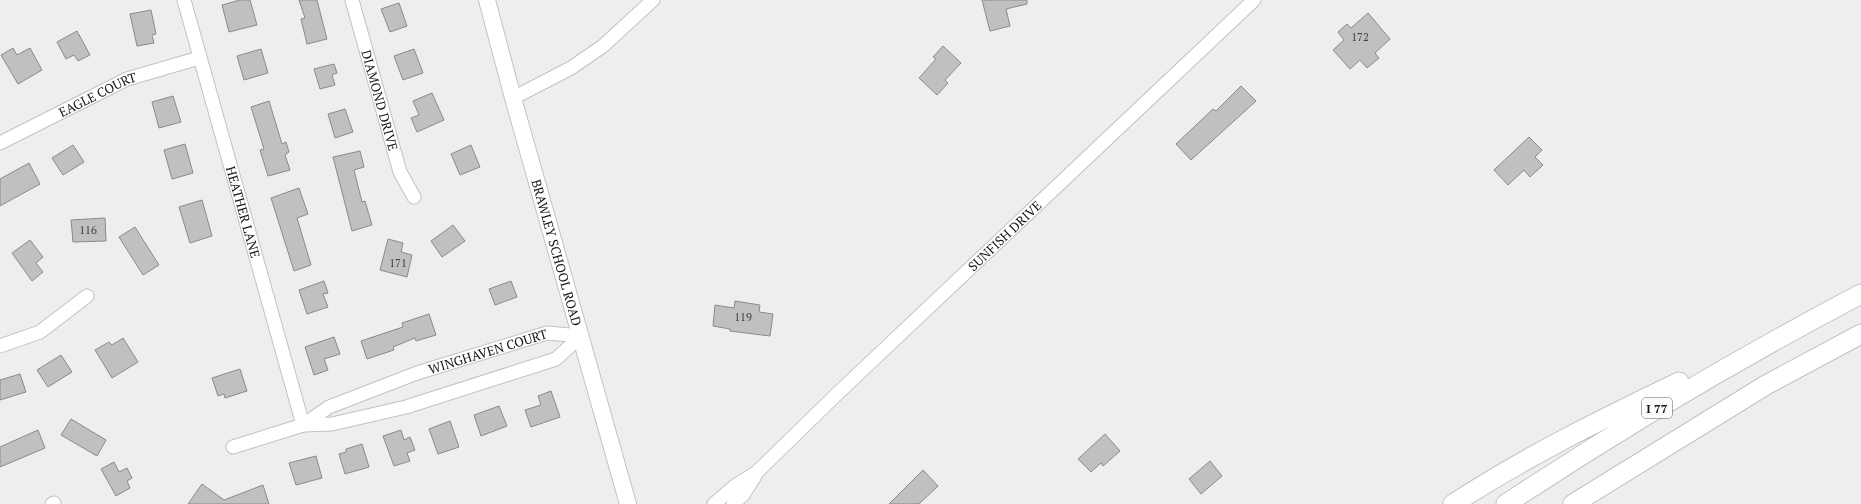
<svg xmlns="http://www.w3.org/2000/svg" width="1861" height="504" viewBox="0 0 1861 504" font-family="'PT Serif',serif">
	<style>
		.building { fill: #c2bfc3; stroke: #8c898d }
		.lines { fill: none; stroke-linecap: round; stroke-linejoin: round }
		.minor-casing { stroke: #c4c1c4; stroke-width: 15 }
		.major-casing { stroke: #c4c1c4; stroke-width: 18 }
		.highway-casing { stroke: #c4c1c4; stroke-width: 21 }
		.minor { stroke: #fff; stroke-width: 13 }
		.major { stroke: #fff; stroke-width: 16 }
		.highway { stroke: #fff; stroke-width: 19 }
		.labels { text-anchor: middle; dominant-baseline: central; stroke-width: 4; stroke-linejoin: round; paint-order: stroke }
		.number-label { font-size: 11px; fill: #424042 }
		.shield { fill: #fdfafe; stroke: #5c5a5c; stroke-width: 1 }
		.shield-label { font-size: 12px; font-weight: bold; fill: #171617 }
		.street-label { font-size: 13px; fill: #171617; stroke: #fdfafe }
	</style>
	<rect width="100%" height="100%" fill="#f0edf1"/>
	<path class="building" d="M240 0H250L257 25 229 32 222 5Z
		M299 0H317L327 39 307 44 301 19 305 18Z
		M982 0H1027V4L1006 9 1010 26 990 31Z
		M399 3 407 26 390 32 381 9Z
		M151 10 156 34 152 35 154 43 137 46 130 14Z
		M1368 13 1390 39 1375 53 1379 58 1367 68 1360 60 1350 69 1333 50 1344 40 1338 32 1347 24 1351 28Z
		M77 31 90 55 78 61 74 55 66 59 57 42Z
		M943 46 961 63 945 80 948 83 937 95 919 78 936 59 933 57Z
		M13 48 17 55 30 48 42 70 18 84 1 55Z
		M261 49 268 73 244 80 237 56Z
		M414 49 423 73 403 80 394 56Z
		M334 64 337 73 332 75 335 85 320 89 314 69Z
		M1241 86 1256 101 1191 160 1176 144 1213 109 1216 111Z
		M432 93 444 120 417 132 411 118 419 115 413 101Z
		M173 96 181 122 159 128 152 102Z
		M269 101 282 144 286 142 289 152 285 155 290 170 268 176 260 150 264 149 251 107Z
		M345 109 353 132 335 138 328 114Z
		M1529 137 1542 150 1535 157 1543 165 1530 177 1524 170 1508 185 1494 170Z
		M185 144 193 173 172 179 164 150Z
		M73 145 84 162 63 175 52 158Z
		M471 145 480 167 460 175 451 154Z
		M360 151 364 167 354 170 362 202 365 201 372 225 352 231 333 157Z
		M29 163 40 184 0 206V179Z
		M299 188 308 214 297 218 311 265 294 271 271 198Z
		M202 200 212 236 190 243 179 207Z
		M105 218 106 241 73 242 71 220Z
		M453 225 465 241 442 257 431 241Z
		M135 227 159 265 143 275 119 237Z
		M388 239 403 243 401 252 412 255 407 277 380 270Z
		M30 240 43 257 36 263 43 272 32 281 12 253Z
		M324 281 328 293 323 294 328 307 307 314 299 290Z
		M511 281 517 297 495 305 489 289Z
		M735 301 760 305 759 312 773 314 770 336 730 331V329L713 326 715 305 734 308Z
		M429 314 436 335 416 341 415 338 393 347 394 350 367 359 361 341 403 327 402 323Z
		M334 337 340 354 324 359 328 370 314 375 305 347Z
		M123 338 138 362 112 378 95 350 109 342 112 345Z
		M61 355 72 372 48 387 37 370Z
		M240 369 247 391 225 398 224 394 218 396 212 378Z
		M20 374 26 392 0 400V380Z
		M551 391 560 417 531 427 525 410 541 405 538 396Z
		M499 406 507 426 481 436 474 415Z
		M71 419 106 440 97 456 61 435Z
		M450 421 459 447 438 454 429 429Z
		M38 430 45 448 0 467V447Z
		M401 430 404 440 410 437 415 450 407 453 410 461 394 466 383 436Z
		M1105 434 1120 451 1103 466 1101 463 1091 472 1078 459Z
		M362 444 369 467 345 474 339 454 346 452V449Z
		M316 456 322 478 296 485 289 463Z
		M1210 461 1222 476 1201 494 1189 479Z
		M114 462 119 472 127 468 132 478 127 481 130 488 116 496 101 469Z
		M923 470 938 486 919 504H889Z
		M202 484 224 500 263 485 269 504H188Z"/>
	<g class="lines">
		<defs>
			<g id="minor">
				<path id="s1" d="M184 0 303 425"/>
				<path id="s2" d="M352 0 400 172 414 197"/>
				<path d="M513 98 571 68 603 46 653 0"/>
				<path id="s3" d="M0 143 127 79 199 58"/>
				<path d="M0 346 40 332 87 296"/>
				<path id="s4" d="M303 425 329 407 417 373 547 333 581 336"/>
				<path d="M233 447 303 425 332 424 406 407 556 359 581 336"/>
				<path d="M52 504 54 503"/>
				<path id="s5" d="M714 504 735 486 757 472 837 394 1254 0"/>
				<path d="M733 504 743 495 755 476"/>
			</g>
			<g id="major">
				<path id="s6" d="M487 0 513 98 628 504"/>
			</g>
			<path id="highway" d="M1453 504C1527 456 1600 420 1679 382
				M1506 504C1621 428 1739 358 1861 294
				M1573 504 1766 385 1861 334"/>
		</defs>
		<use href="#minor" class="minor-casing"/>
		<use href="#major" class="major-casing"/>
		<use href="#highway" class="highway-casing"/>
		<use href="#minor" class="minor"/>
		<use href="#major" class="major"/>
		<use href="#highway" class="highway"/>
	</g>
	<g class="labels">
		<g class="number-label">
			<text x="1360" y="37">172</text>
			<text x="88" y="230">116</text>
			<text x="398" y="263">171</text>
			<text x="743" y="317">119</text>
		</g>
		<rect class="shield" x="1642" y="398" width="30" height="20" rx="3"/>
		<g class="shield-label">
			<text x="1657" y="408">I 77</text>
		</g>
		<g class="street-label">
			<text stroke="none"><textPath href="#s3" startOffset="109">EAGLE COURT</textPath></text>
			<text stroke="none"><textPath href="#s2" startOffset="104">DIAMOND DRIVE</textPath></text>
			<text stroke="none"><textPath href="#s1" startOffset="220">HEATHER LANE</textPath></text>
			<text stroke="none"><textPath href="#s5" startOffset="396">SUNFISH DRIVE</textPath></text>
			<text stroke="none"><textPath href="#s6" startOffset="262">BRAWLEY SCHOOL ROAD</textPath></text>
			<text stroke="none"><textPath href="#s4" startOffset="200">WINGHAVEN COURT</textPath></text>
		</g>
	</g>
</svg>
